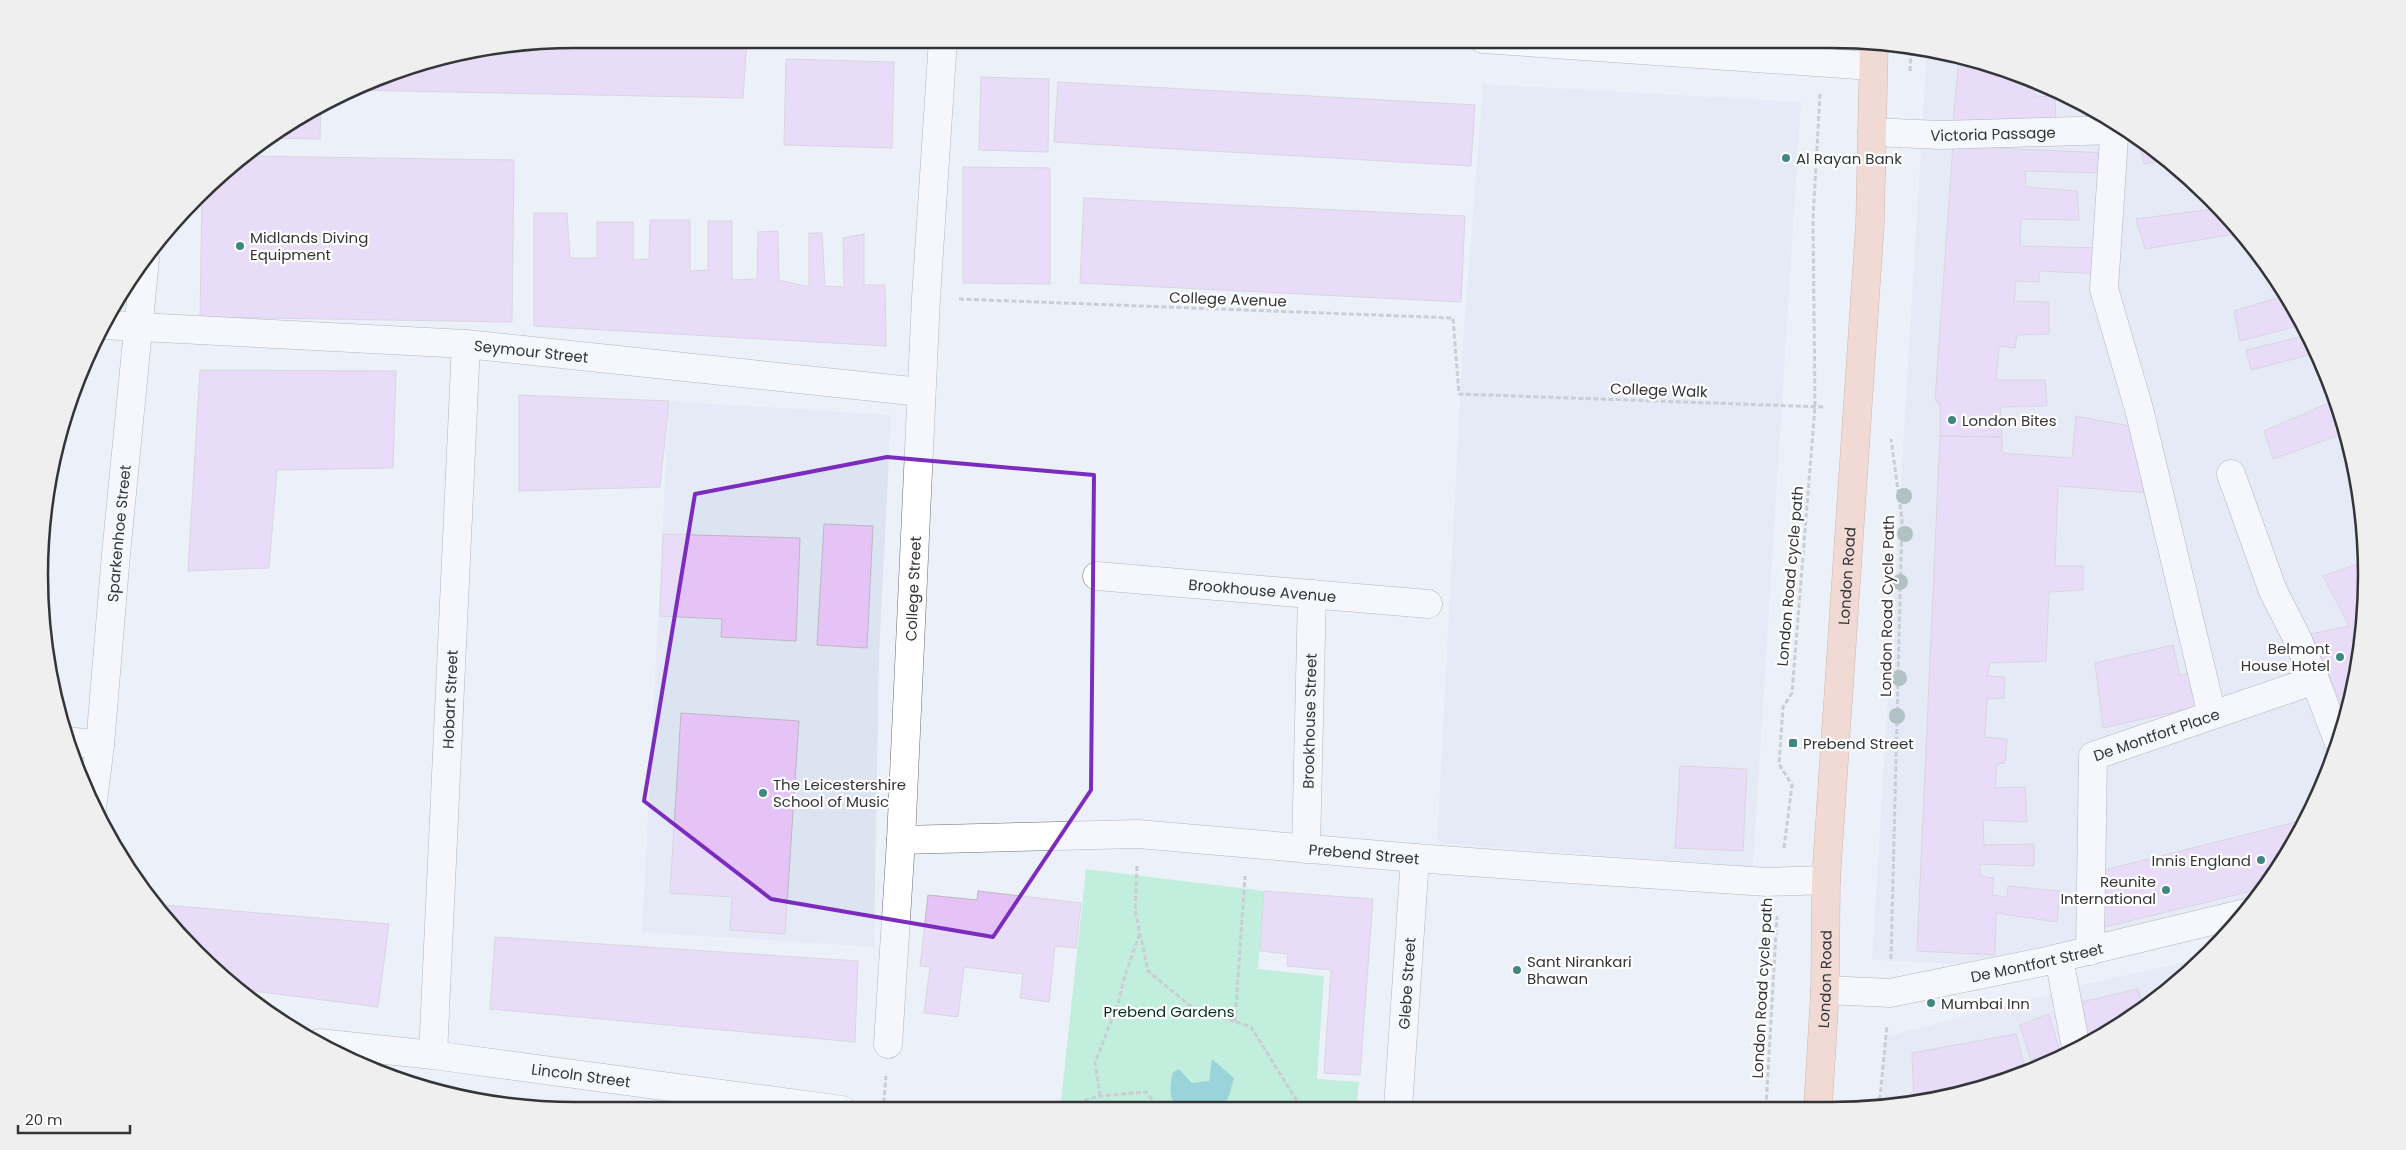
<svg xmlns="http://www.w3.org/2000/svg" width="2406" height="1150" viewBox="0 0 2406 1150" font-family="Poppins,sans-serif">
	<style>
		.built { fill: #dce3f1 }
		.green { fill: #8decbb }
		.water { fill: #38afb7 }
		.building { fill: #e5c3f6; stroke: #bdb8bf }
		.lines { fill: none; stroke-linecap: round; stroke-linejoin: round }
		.minor-casing { stroke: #6a6e74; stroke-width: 29 }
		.major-casing { stroke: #ac7257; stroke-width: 29 }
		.path { stroke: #a0a3a9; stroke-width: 3; stroke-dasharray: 5 2.5; stroke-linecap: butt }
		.minor { stroke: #fff; stroke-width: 28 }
		.major { stroke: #f4bea4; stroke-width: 28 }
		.tree { fill: #6a8881 }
		.marked { fill: none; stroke: #7b2cbf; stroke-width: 4; stroke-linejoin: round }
		.poi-dot { fill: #3f8783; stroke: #fff; stroke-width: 2 }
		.labels { text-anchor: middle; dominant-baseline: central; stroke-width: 4.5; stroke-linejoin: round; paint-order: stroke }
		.street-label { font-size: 15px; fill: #343538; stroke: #fff }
		.poi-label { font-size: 15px; fill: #343538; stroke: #fff; text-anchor: start }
		.park-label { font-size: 15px; fill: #00331e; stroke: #fff }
		.rim { fill: none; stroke: #343538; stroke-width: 2.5 }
	</style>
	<rect width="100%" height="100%" fill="#ecf1f9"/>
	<path class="built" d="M1927 48 2036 80 2129 129 2210 196 2277 277 2327 370 2357 471 2367 575 2357 680 2326 780 2260 895 2056 944 1957 964 1872 960Z
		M1483 84 1801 102 1753 867 1437 843 1463 341Z
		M669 401 891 415 879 654 874 947 642 932Z
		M2199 959 2157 1001 2086 1042 2073 987Z
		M2055 993 2066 1053 2036 1071 1901 1107H1882L1885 1037Z"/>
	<path class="green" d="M1086 869 1264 891 1258 969 1324 976 1317 1079 1359 1082 1356 1109 1060 1110Z"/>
	<path class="water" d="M1212 1059 1234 1078 1229 1096 1221 1109H1179C1168 1101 1170 1084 1173 1072L1179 1069 1192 1083 1209 1081Z"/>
	<path class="building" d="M575 39H747L743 98 351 90 402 67 471 49Z
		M1723 39H1766L1765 43Z
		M1959 56 2035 79V96L2055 97 2056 122 1953 125Z
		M786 59 894 62 892 148 784 145Z
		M981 77 1049 79 1048 152 979 150Z
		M1058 82 1475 105 1471 166 1054 142Z
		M321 104 320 139 266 138 307 110Z
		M2137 136 2167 160 2144 164Z
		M1953 146 2108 153V173L2025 171 2026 187 2077 191 2079 220 2021 219 2020 246 2104 248 2102 274 2039 271V282L2016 281 2014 301 2049 302V334L2017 335 2015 348 1999 346 1996 380H2045L2047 406 2000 407 2002 437 1940 436V404L1935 400Z
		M242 156 514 160 512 322 200 317 202 193Z
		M963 167 1050 168V284L963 283Z
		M1084 198 1465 216 1461 302 1080 283Z
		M2221 208 2241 233 2145 249 2136 219Z
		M534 213H567L570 258H597V222H633V260L649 259 650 220H690V271L708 270V221H732V280L757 279 758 232 778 231 779 280 809 287V233H822L825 286 844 287 843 238 864 234V285H885L886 346 534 326Z
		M2287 295 2302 325 2240 341 2234 311Z
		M2308 335 2327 370 2346 433 2273 459 2264 431 2329 403 2313 354 2251 370 2246 350Z
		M200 370 396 371 393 468 277 470 269 568 188 571Z
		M519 395 669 401 660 487 519 491Z
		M2076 416 2134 427 2151 493 2058 486 2055 566H2083V590L2049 592 2046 661 1990 663 1987 676 2005 677 2004 698 1987 699 1985 737 2007 739 2005 763 1997 764 1995 788 2025 787 2027 822 1983 820 1984 845 2034 844V866L1980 864V876L1994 878 1992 895 2007 897 2008 886 2060 891 2057 922 1996 913 1995 955 1917 951 1940 436 2002 437V453L2072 458Z
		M2349 445 2357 471 2359 496 2341 448Z
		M824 524 873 526 867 648 817 645Z
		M663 534 800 538 796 641 721 637 722 619 660 616Z
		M2366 561 2367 575 2357 680 2346 715 2311 634 2349 626 2323 576Z
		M2173 645 2180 676 2188 673 2196 707 2103 728 2095 663Z
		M681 713 799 721 785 934 730 930 732 897 670 893Z
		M1680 766 1747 769 1743 851 1675 848Z
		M2304 820 2264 888 2105 927 2101 871Z
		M978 891 1081 903 1076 948 1055 946 1049 1002 1020 998 1023 974 964 967 958 1017 924 1013 930 967 920 966 928 895 977 900Z
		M1264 891 1373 899 1360 1075 1324 1073 1331 970 1287 966 1288 954 1260 951Z
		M153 904 389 924 378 1007 238 989 196 954Z
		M495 937 858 961 855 1042 490 1009Z
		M2173 984 2157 1001 2154 989Z
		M2138 989 2143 1009 2086 1041 2077 1003Z
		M2049 1014 2061 1056 2034 1071 2020 1025Z
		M2016 1034 2026 1073 1914 1103 1912 1053Z"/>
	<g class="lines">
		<defs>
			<g id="minor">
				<path d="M1483 39 1872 66"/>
				<path d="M2115 122 2104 289 2139 409 2212 715"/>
				<path id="s1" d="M1872 132 1941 135 2114 130"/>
				<path id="s2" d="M102 325 466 344 921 392"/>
				<path d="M2231 474 2273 591 2297 638 2315 680"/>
				<path id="s3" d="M1097 576 1428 604"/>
				<path d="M66 741 100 745"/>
				<path id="s4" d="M92 808 100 745 116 554 145 259"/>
				<path id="s5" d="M901 840 1138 834 1415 858 1555 868 1767 882 1826 880"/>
				<path id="s6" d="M1306 849 1312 594"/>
				<path id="s7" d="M2090 951 2093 756 2315 680 2338 741"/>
				<path d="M2059 958 2076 1048"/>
				<path id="s8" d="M1825 990 1890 993 2042 962 2245 913"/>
				<path id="s9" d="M319 1043 433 1055 842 1110"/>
				<path id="s10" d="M888 1044 901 840 926 298 943 39"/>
				<path id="s11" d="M433 1055 466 344"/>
				<path id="s12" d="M1398 1108 1415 858"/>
			</g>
			<g id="major">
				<path id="s13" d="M1818 1107 1825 990 1826 880 1870 223 1874 43"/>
			</g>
		</defs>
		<use href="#minor" class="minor-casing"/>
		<use href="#major" class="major-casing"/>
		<path class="path" d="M1910 71 1911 47
			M959 299 1453 318 1459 394 1824 407
			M1784 848 1792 785 1779 764 1783 707 1792 693 1815 406 1813 219 1820 94
			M1137 866 1135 910 1148 971 1193 1008 1251 1027 1302 1109
			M1891 959 1902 520 1891 439
			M1235 1022 1245 876
			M1100 1096 1095 1063 1119 1000 1123 982 1140 932
			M1766 1107 1777 916
			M1879 1107 1887 1025
			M883 1110 886 1076
			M1056 1110 1060 1107 1100 1096 1146 1092 1160 1109"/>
		<use href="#minor" class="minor"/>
		<use href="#major" class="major"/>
	</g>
	<g class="tree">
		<circle cx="1904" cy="496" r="8"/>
		<circle cx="1905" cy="534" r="8"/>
		<circle cx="1900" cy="582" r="8"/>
		<circle cx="1899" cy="678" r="8"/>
		<circle cx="1897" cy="716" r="8"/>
	</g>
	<path d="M0 0H2406V1150H0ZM887 457 1094 475 1091 790 993 937 771 899 644 801 695 494Z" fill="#ecf1f9" fill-opacity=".55" fill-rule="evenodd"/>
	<path class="marked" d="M887 457 1094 475 1091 790 993 937 771 899 644 801 695 494Z"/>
	<g class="poi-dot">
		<circle cx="1786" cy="158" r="5"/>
		<circle cx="240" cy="246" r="5"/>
		<circle cx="1952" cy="420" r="5"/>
		<circle cx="2340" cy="657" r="5"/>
		<rect x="1788" y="738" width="10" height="10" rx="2.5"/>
		<circle cx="763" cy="793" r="5"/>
		<circle cx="2261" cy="860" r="5"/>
		<circle cx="2166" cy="890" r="5"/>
		<circle cx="1517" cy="970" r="5"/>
		<circle cx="1931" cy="1003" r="5"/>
	</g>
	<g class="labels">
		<g class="street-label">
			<text stroke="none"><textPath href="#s1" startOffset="121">Victoria Passage</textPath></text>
			<text transform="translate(1228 299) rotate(2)">College Avenue</text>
			<text stroke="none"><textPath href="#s2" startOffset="430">Seymour Street</textPath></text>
			<text transform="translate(1659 390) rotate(2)">College Walk</text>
			<text stroke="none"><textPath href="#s4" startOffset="276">Sparkenhoe Street</textPath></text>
			<text stroke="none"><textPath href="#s13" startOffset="532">London Road</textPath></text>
			<text transform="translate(1790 576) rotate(-85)">London Road cycle path</text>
			<text stroke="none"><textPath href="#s10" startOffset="456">College Street</textPath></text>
			<text stroke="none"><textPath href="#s3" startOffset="166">Brookhouse Avenue</textPath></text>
			<text transform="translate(1887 606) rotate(-89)">London Road Cycle Path</text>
			<text stroke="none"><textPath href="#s11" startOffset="356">Hobart Street</textPath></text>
			<text stroke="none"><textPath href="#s6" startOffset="128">Brookhouse Street</textPath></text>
			<text stroke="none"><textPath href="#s7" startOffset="262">De Montfort Place</textPath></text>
			<text stroke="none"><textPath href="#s5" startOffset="464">Prebend Street</textPath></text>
			<text stroke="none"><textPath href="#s8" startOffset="215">De Montfort Street</textPath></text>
			<text stroke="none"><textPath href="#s13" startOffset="128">London Road</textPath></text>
			<text stroke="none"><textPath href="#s12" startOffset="125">Glebe Street</textPath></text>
			<text transform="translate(1762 988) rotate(-87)">London Road cycle path</text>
			<text stroke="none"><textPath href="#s9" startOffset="264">Lincoln Street</textPath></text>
		</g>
		<g class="poi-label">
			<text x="1796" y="158">Al Rayan Bank</text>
			<text x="250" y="237">Midlands Diving<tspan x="250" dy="17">Equipment</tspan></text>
			<text x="1962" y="420">London Bites</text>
			<text x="2330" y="648" text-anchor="end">Belmont<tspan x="2330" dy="17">House Hotel</tspan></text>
			<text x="1803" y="743">Prebend Street</text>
			<text x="773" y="784">The Leicestershire<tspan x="773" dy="17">School of Music</tspan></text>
			<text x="2251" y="860" text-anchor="end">Innis England</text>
			<text x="2156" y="881" text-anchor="end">Reunite<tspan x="2156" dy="17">International</tspan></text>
			<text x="1527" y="961">Sant Nirankari<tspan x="1527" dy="17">Bhawan</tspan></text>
			<text x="1941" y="1003">Mumbai Inn</text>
		</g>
		<g class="park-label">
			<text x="1169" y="1011">Prebend Gardens</text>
		</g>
	</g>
	<path d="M0 0H2406V1150H0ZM575 48H1831A527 527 0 0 1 2358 575V575A527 527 0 0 1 1831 1102H575A527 527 0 0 1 48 575V575A527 527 0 0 1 575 48Z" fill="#efefef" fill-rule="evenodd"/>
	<path class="rim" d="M575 48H1831A527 527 0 0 1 2358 575V575A527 527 0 0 1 1831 1102H575A527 527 0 0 1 48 575V575A527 527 0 0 1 575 48Z"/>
	<path d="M18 1125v8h112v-8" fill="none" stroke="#343538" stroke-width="2.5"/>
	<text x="25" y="1125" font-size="15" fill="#343538" stroke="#ffffff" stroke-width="4" paint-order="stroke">20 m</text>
</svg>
